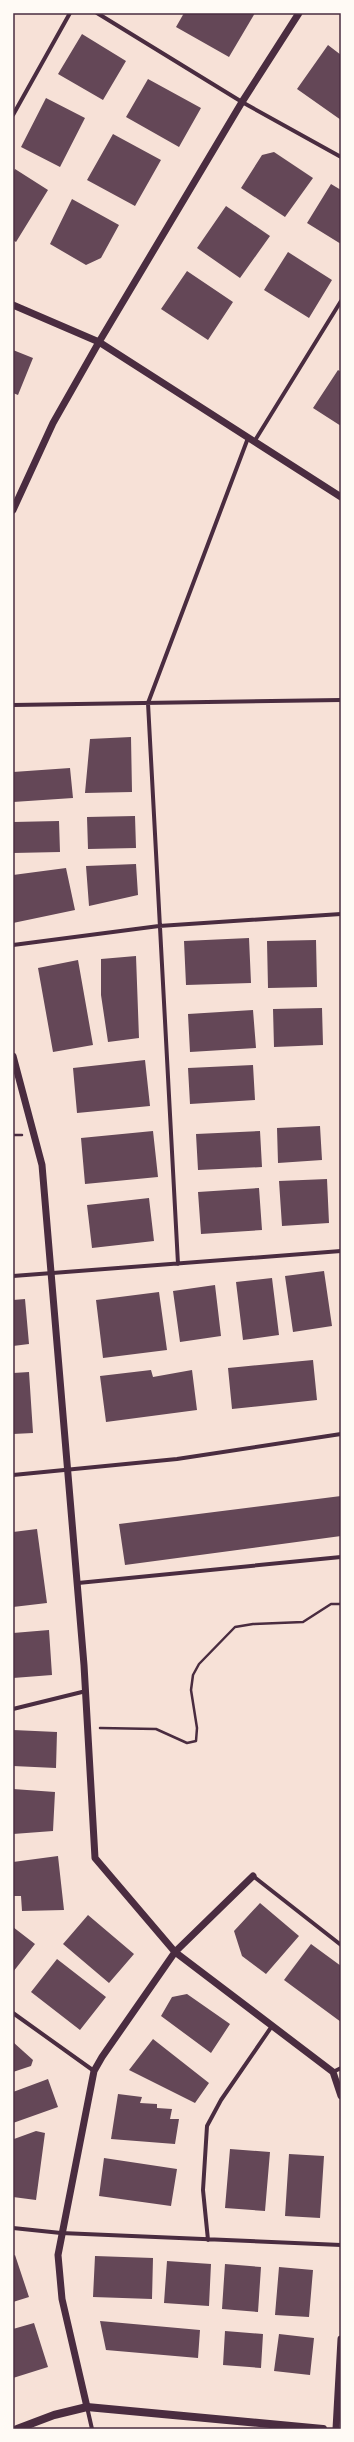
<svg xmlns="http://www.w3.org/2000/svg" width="354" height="2442" viewBox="0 0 354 2442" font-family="Bitter,serif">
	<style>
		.building { fill: #644757 }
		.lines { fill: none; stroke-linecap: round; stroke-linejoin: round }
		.path { stroke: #4a2c40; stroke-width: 2.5 }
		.minor { stroke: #4a2c40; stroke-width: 4 }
		.tertiary { stroke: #4a2c40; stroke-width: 7 }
		.secondary { stroke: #4a2c40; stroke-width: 8 }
		.neatline { fill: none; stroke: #4a2c40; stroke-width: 1.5 }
	</style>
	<rect width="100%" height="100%" fill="#f7e1d7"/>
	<path class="building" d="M184 13H255L229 57 176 27Z
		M82 34 126 61 103 100 58 74Z
		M328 45 341 55V120L297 89Z
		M148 79 201 108 179 147 126 117Z
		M46 98 85 118 60 167 21 147Z
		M113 134 161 160 135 206 87 180Z
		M274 152 313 178 285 217 241 188 262 155Z
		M15 169 48 190 16 242 13 240V173Z
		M331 184 341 190V244L307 223Z
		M72 199 119 225 101 258 86 265 50 244Z
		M226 206 270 236 240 278 197 248Z
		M288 252 332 280 309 318 264 290Z
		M187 271 233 302 208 340 161 309Z
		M13 350 33 358 18 395 13 393Z
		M338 370 341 372V426L313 408Z
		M131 737 132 792 85 793 90 739Z
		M70 768 73 798 13 802V772Z
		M135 816 136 848 88 849 87 817Z
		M59 821 60 852 13 853V822Z
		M136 864 138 895 89 906 86 866Z
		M66 868 75 910 13 923V875Z
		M249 938 251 983 186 985 184 941Z
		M316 940 317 987 268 988 267 941Z
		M136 956 139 1038 108 1042 101 995V959Z
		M78 960 93 1045 53 1052 38 968Z
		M322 1008 323 1045 274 1047 273 1009Z
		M253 1010 256 1048 190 1052 188 1014Z
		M145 1060 150 1106 77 1113 73 1068Z
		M253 1065 255 1100 190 1104 188 1068Z
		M320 1126 322 1160 278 1163 277 1128Z
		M153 1131 158 1177 85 1184 81 1138Z
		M260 1131 262 1167 198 1170 196 1134Z
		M327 1179 329 1223 282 1226 279 1181Z
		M259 1188 262 1230 201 1234 198 1192Z
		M149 1198 154 1241 92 1248 87 1205Z
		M324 1271 332 1326 293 1332 285 1276Z
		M272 1278 279 1335 243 1340 236 1282Z
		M215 1285 221 1336 180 1342 173 1291Z
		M159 1292 167 1350 103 1358 96 1300Z
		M25 1299 29 1344 13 1346V1300Z
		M313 1360 317 1400 232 1409 228 1368Z
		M151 1370 153 1377 192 1370 197 1410 106 1422 100 1376Z
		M29 1372 33 1433 13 1434V1373Z
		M341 1496V1536L125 1565 119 1524Z
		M37 1529 47 1603 13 1607V1532Z
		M49 1630 52 1675 13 1678V1633Z
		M13 1730 57 1732 56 1768 13 1766Z
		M13 1789 55 1792 53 1831 13 1834Z
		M58 1856 64 1910 22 1911 21 1896H13V1862Z
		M260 1903 299 1936 266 1974 242 1956 234 1931Z
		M88 1915 134 1954 109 1983 63 1944Z
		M13 1927 35 1944 13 1972Z
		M311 1944 341 1966V2022L284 1980Z
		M57 1959 106 1997 80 2030 31 1992Z
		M187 1994 230 2024 211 2053 161 2016 172 1997Z
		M153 2039 209 2083 195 2103 129 2070Z
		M13 2042 33 2060 31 2066 13 2072Z
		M48 2079 58 2107 13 2123V2092Z
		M118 2094 142 2097 140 2103 157 2104V2108L172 2109 170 2119H179L175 2144 111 2139Z
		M36 2131 45 2133 36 2200 13 2197 14 2139Z
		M230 2149 270 2152 265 2211 225 2208Z
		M289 2154 324 2156 320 2218 285 2216Z
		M104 2158 177 2169 171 2206 99 2196Z
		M15 2255 29 2297 13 2302V2256Z
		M95 2256 153 2258 152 2299 93 2297Z
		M167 2261 211 2264 209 2306 164 2303Z
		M225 2264 261 2267 258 2312 222 2309Z
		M279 2267 313 2270 309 2317 275 2315Z
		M100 2321 200 2330 198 2358 106 2350Z
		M34 2323 48 2367 13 2378V2329Z
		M225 2331 263 2334 261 2368 223 2365Z
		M279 2334 314 2338 310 2375 274 2371Z"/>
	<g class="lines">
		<path class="path" d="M13 1135H22
			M100 1728 156 1729 187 1743 196 1741 197 1728 191 1690 193 1675 199 1664 235 1627 253 1624 303 1622 331 1604H341"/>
		<path class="minor" d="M97 13 242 102 341 157
			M13 115 70 13
			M254 442 341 301
			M13 705 341 700
			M13 945 159 926 341 914
			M178 1264 148 703 248 438
			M13 1276 341 1251
			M13 1475 177 1459 341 1434
			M78 1583 341 1557
			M13 1709 86 1691
			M253 1876 341 1945
			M13 2013 94 2071
			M333 2072 341 2068
			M13 2228 61 2233 341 2245
			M208 2240 203 2190 207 2126 221 2100 272 2026
			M87 2407 92 2429"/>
		<path class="tertiary" d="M13 305 99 342 341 497
			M13 510 53 423 99 342 242 102 299 13
			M13 1056 42 1165 84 1665 95 1858 175 1952 333 2072 341 2096
			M87 2407 62 2299 58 2255 94 2071 102 2057 175 1952 253 1876
			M336 2429 341 2339"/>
		<path class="secondary" d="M17 2429 54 2415 87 2407 323 2429"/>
	</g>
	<rect width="354" height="2442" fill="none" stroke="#fffaf5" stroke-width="28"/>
	<rect x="14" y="14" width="326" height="2414" class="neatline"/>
</svg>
